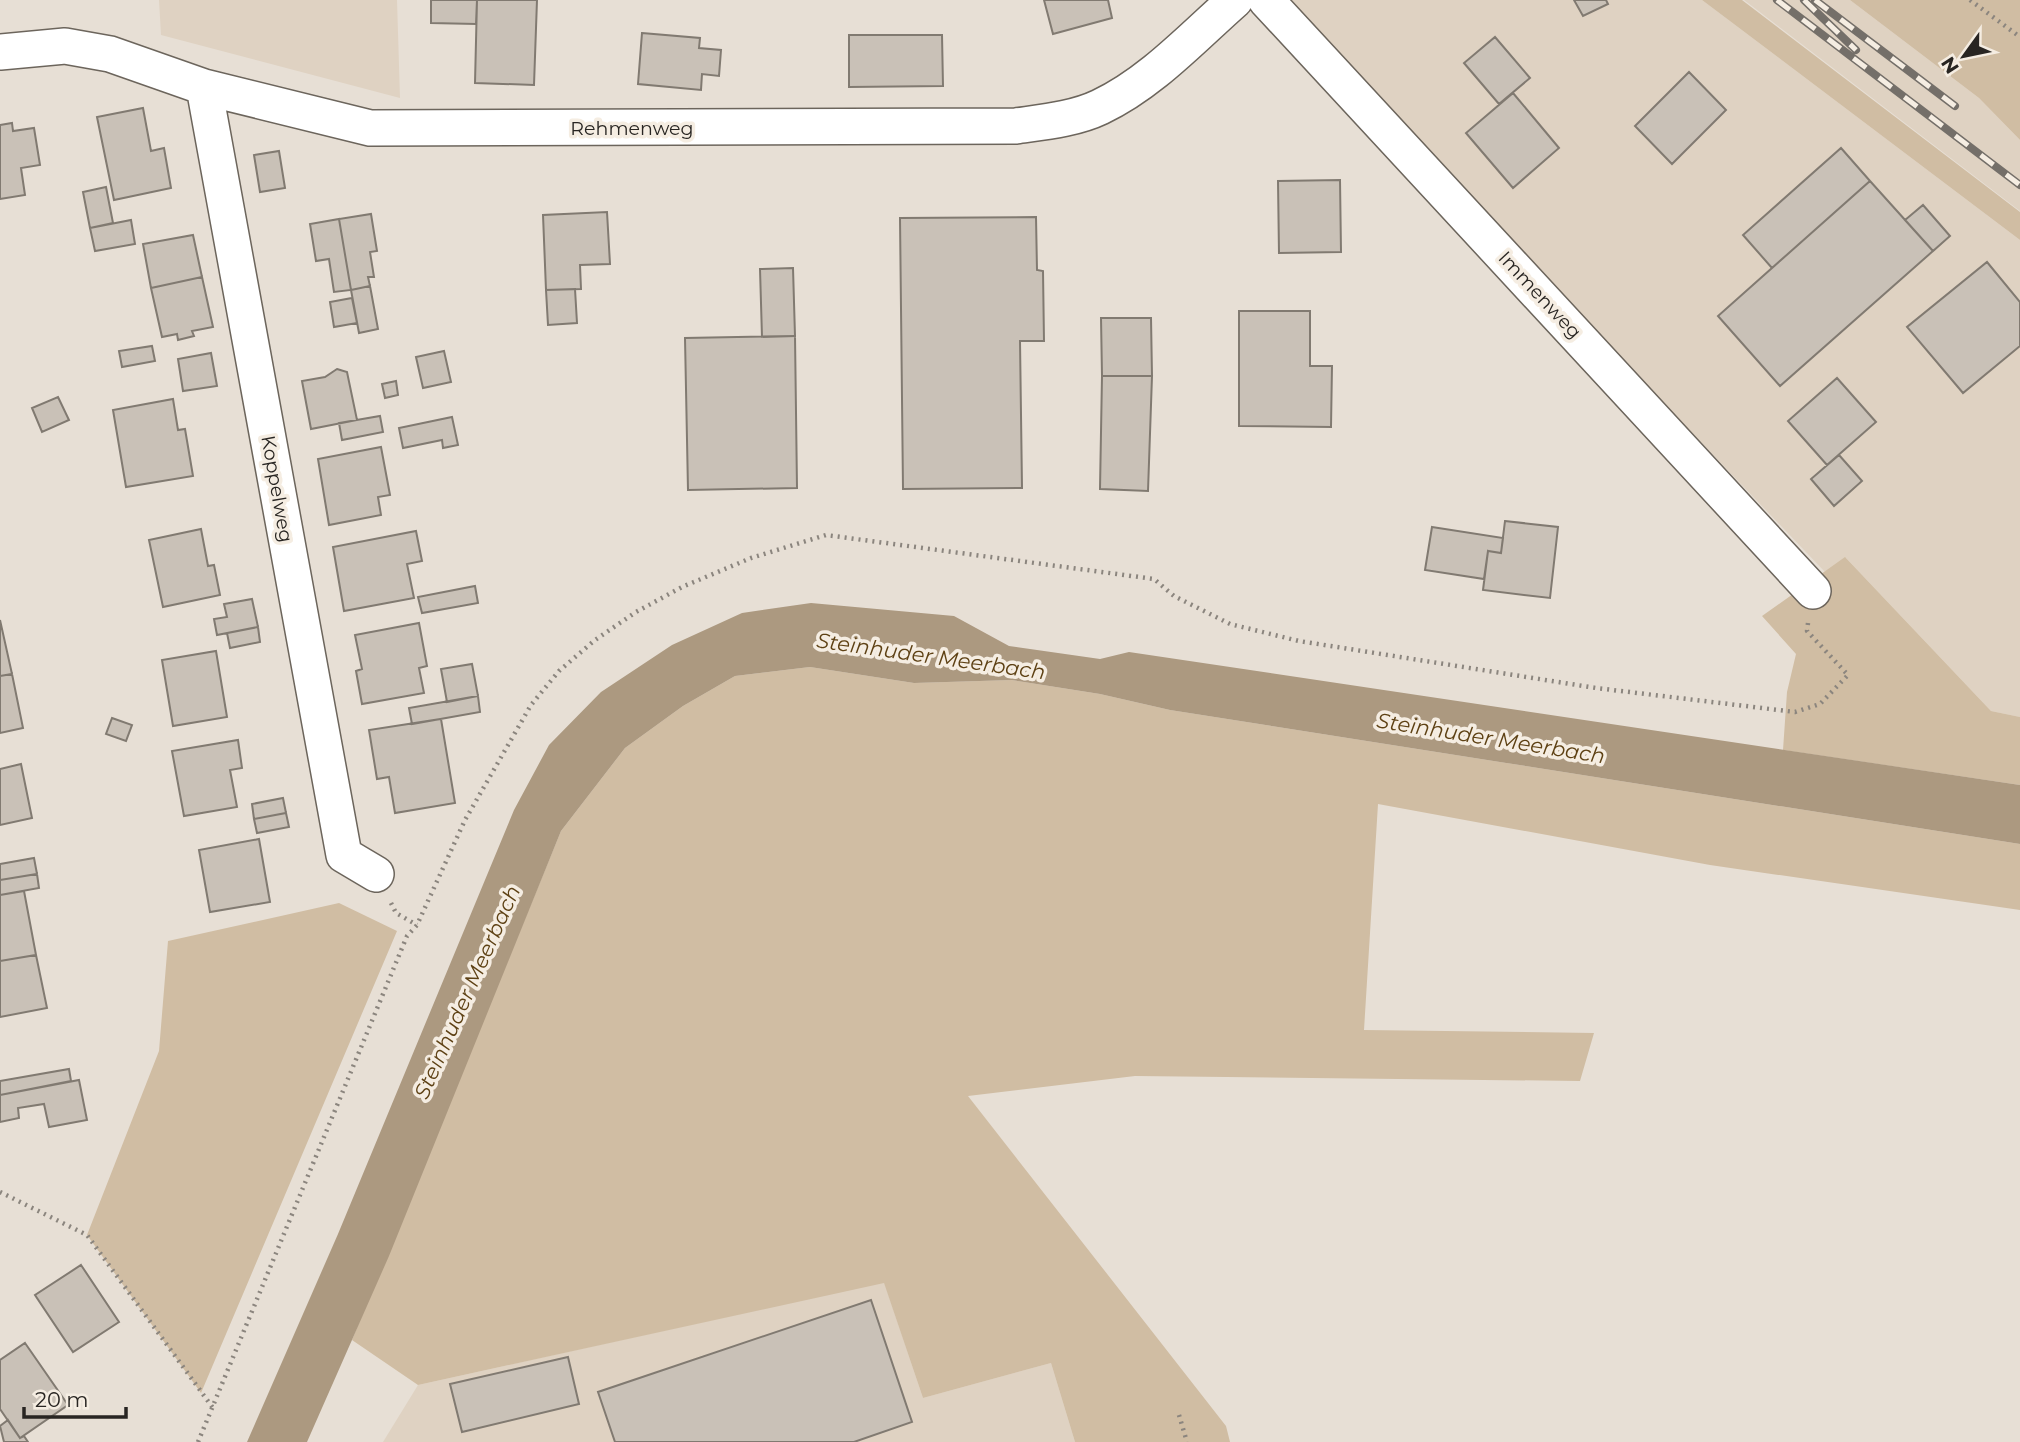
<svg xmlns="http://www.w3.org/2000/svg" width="2020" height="1442" viewBox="0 0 2020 1442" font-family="Montserrat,sans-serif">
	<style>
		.built { fill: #dfd2c2 }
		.green { fill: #d0bda3 }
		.water { fill: #ac9980 }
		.building { fill: #c9c1b7; stroke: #817a71; stroke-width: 2 }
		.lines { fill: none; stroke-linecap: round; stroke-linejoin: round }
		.street-casing { stroke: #6c655c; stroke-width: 38 }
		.path { stroke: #8b857e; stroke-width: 4.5; stroke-dasharray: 2 5; stroke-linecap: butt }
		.street { stroke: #fff; stroke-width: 35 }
		.rail-casing { stroke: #746f69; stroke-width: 8 }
		.rail { stroke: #f5ede2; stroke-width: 5; stroke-dasharray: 16; stroke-linecap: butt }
		.labels { text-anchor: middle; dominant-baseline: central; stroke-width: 7; stroke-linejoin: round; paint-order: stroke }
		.street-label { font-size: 19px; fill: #282522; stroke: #f5ede2 }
		.water-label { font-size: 21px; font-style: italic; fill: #5e4114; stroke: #f5ede2 }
	</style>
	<rect width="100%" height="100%" fill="#e7dfd5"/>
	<path class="built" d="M159 0H397L400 98 161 35Z
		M1286 0H1702L2020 240V717L1991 711 1846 558 1825 572 1460 190Z
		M1744 0H1850L1979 98 2020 140V211Z
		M884 1282 923 1398 1051 1363 1075 1442H383L418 1385Z"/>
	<path class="green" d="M1702 0H1742L2020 212V240Z
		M1850 0H2020V140L1979 98Z
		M1845 557 1991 711 2020 717V785L1783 750 1787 692 1796 654 1762 616Z
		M810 667 914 683 1012 680 1100 694 1170 710 2020 844V910L1710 865 1378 804 1364 1030 1594 1033 1580 1081 1135 1076 968 1096 1226 1426 1230 1442H1075L1051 1363 923 1398 884 1283 418 1385 352 1340 561 831 625 748 683 706 735 676Z
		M339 903 397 931 201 1393 87 1235 159 1051 168 941Z"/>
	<path class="water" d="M811 603 954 616 1009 646 1100 659 1129 652 2020 785V844L1170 710 1100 694 1012 680 914 683 810 667 735 676 683 706 625 748 561 831 389 1256 307 1442H247L338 1234 514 810 549 745 601 692 672 645 742 613Z"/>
	<path class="building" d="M431 0H477L476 24 431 23Z
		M477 0H537L534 85 475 83Z
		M1044 0H1108L1112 18 1053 34Z
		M1574 0H1606L1608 4 1583 16Z
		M642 33 700 38 699 48 721 50 719 76 702 74 701 90 638 84Z
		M849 35H942L943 86 849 87Z
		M1495 37 1530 78 1499 104 1464 63Z
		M1689 72 1726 110 1672 164 1635 126Z
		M1513 93 1559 148 1513 188 1466 133Z
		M143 108 151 151 164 148 171 188 114 200 97 117Z
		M12 123 13 131 34 128 40 165 21 168 25 195 0 199V125Z
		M1841 148 1870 181 1772 268 1743 235Z
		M279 151 285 188 260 192 254 155Z
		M1340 180 1341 252 1279 253 1278 181Z
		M1870 181 1933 251 1780 386 1718 316Z
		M106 187 113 223 90 228 83 192Z
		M1923 205 1950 236 1933 251 1905 220Z
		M607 212 610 264 580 265 581 289 546 290 543 215Z
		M371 214 377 251 370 252 374 277H368L370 286 351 290 339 219Z
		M1036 217 1037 270 1043 271 1044 341H1020L1022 488 903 489 900 218Z
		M339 219 351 290 334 292 329 259 316 261 310 224Z
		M131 220 135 244 95 251 90 228Z
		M193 235 202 277 151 288 143 244Z
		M1987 262 2020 302V346L1963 393 1907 327Z
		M793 268 795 336 762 337 760 269Z
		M202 277 213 327 192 331 194 336 178 340 177 334 162 337 151 288Z
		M370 286 378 329 359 333 351 290Z
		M575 289 577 323 548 325 546 290Z
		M352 298 357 323 334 327 330 302Z
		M1239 311H1310V366H1332L1331 427 1239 426Z
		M1101 318H1151L1152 376H1102Z
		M795 336 797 488 688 490 685 338Z
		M152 346 155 361 122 367 119 351Z
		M444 351 451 382 423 388 416 357Z
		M211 353 217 386 183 391 178 359Z
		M337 369 347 372 357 420 311 429 302 381 325 377Z
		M1102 376H1152L1148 491 1100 489Z
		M1837 378 1876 422 1827 465 1788 421Z
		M396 381 398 395 385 398 382 384Z
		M58 397 69 420 42 432 32 408Z
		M173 399 178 430 185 429 193 476 126 487 113 410Z
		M380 416 383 432 342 440 339 423Z
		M452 417 458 445 443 448 442 440 403 448 399 428Z
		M381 447 390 495 378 497 381 515 329 525 318 459Z
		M1839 455 1862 481 1834 506 1811 479Z
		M1505 521 1558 527 1550 598 1483 590 1488 551 1501 553Z
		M1432 527 1503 538 1501 553 1488 551 1484 579 1425 570Z
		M201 529 208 566 214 565 220 595 163 607 149 540Z
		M416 531 422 561 407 564 414 598 344 611 333 547Z
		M475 586 478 603 422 613 418 597Z
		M252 599 258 627 217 635 214 619 227 617 224 604Z
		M0 620 12 674 0 676Z
		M419 623 427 666 419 668 424 693 362 704 356 671 362 669 355 635Z
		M258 627 260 642 230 648 227 633Z
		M216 651 227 717 173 726 162 660Z
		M472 664 478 696 447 702 441 669Z
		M12 674 23 728 0 733V676Z
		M478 696 480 712 412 724 409 708Z
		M112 718 132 725 126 741 106 734Z
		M441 719 455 803 395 813 389 777 377 779 369 730Z
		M238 740 242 768 230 770 237 807 184 816 172 751Z
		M21 764 32 818 0 825V769Z
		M283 798 286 813 254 819 252 804Z
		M286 813 289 827 257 833 254 819Z
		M259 839 270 902 210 912 199 850Z
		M34 858 37 874 0 880V864Z
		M37 874 39 888 0 895V880Z
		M24 891 36 955 0 961V895Z
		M36 955 47 1008 0 1017V961Z
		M69 1069 71 1081 0 1095V1081Z
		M79 1080 87 1120 49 1127 44 1104 18 1108 19 1118 0 1122V1095Z
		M81 1265 119 1322 73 1352 35 1295Z
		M871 1300 912 1422 854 1442H615L598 1392Z
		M25 1343 68 1405 20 1438 0 1409V1360Z
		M568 1357 579 1404 462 1432 450 1384Z
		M8 1420 20 1438 24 1436 28 1442H4L0 1426Z"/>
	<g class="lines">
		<defs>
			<path id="street" d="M1266 0 1813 591
				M0 52 65 46 110 54 204 87 370 128 1016 126C1044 122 1075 119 1100 107 1151 83 1193 37 1235 0
				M204 87 344 855 376 874"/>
		</defs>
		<use href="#street" class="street-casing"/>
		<path class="path" d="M1970 0 2020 37
			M391 903 396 913 417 925
			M0 1192 87 1235 213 1408
			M1179 1415 1187 1442
			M198 1442 407 936 417 925 465 820 531 705 559 671 595 640 636 612 682 587 751 558 826 535 1154 579 1174 596 1230 624 1299 641 1596 688 1795 712 1820 704 1848 675 1807 631 1808 623"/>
		<use href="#street" class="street"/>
		<defs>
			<path id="rail" d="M1777 0 2020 185
				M1804 0 1856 50
				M1815 0 1955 106"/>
		</defs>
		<use href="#rail" class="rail-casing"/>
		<use href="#rail" class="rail"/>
	</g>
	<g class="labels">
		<g class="street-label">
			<text x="632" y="128">Rehmenweg</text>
			<text transform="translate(1540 295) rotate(47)">Immenweg</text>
			<text transform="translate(277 489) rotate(80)">Koppelweg</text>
		</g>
		<g class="water-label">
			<text transform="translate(931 656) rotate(8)">Steinhuder Meerbach</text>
			<text transform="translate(1491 738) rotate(9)">Steinhuder Meerbach</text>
			<text transform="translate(467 992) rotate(-66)">Steinhuder Meerbach</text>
		</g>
	</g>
	<g transform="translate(1964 56) rotate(237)" stroke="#f5ede2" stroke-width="5" paint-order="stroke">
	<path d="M0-5L12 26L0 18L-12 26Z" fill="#282522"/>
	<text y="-10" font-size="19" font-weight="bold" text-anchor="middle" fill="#282522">N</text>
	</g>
	<path d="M24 1407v10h102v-10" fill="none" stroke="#282522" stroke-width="3.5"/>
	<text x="35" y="1407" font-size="21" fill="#282522" stroke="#f5ede2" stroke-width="5" paint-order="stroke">20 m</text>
</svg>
